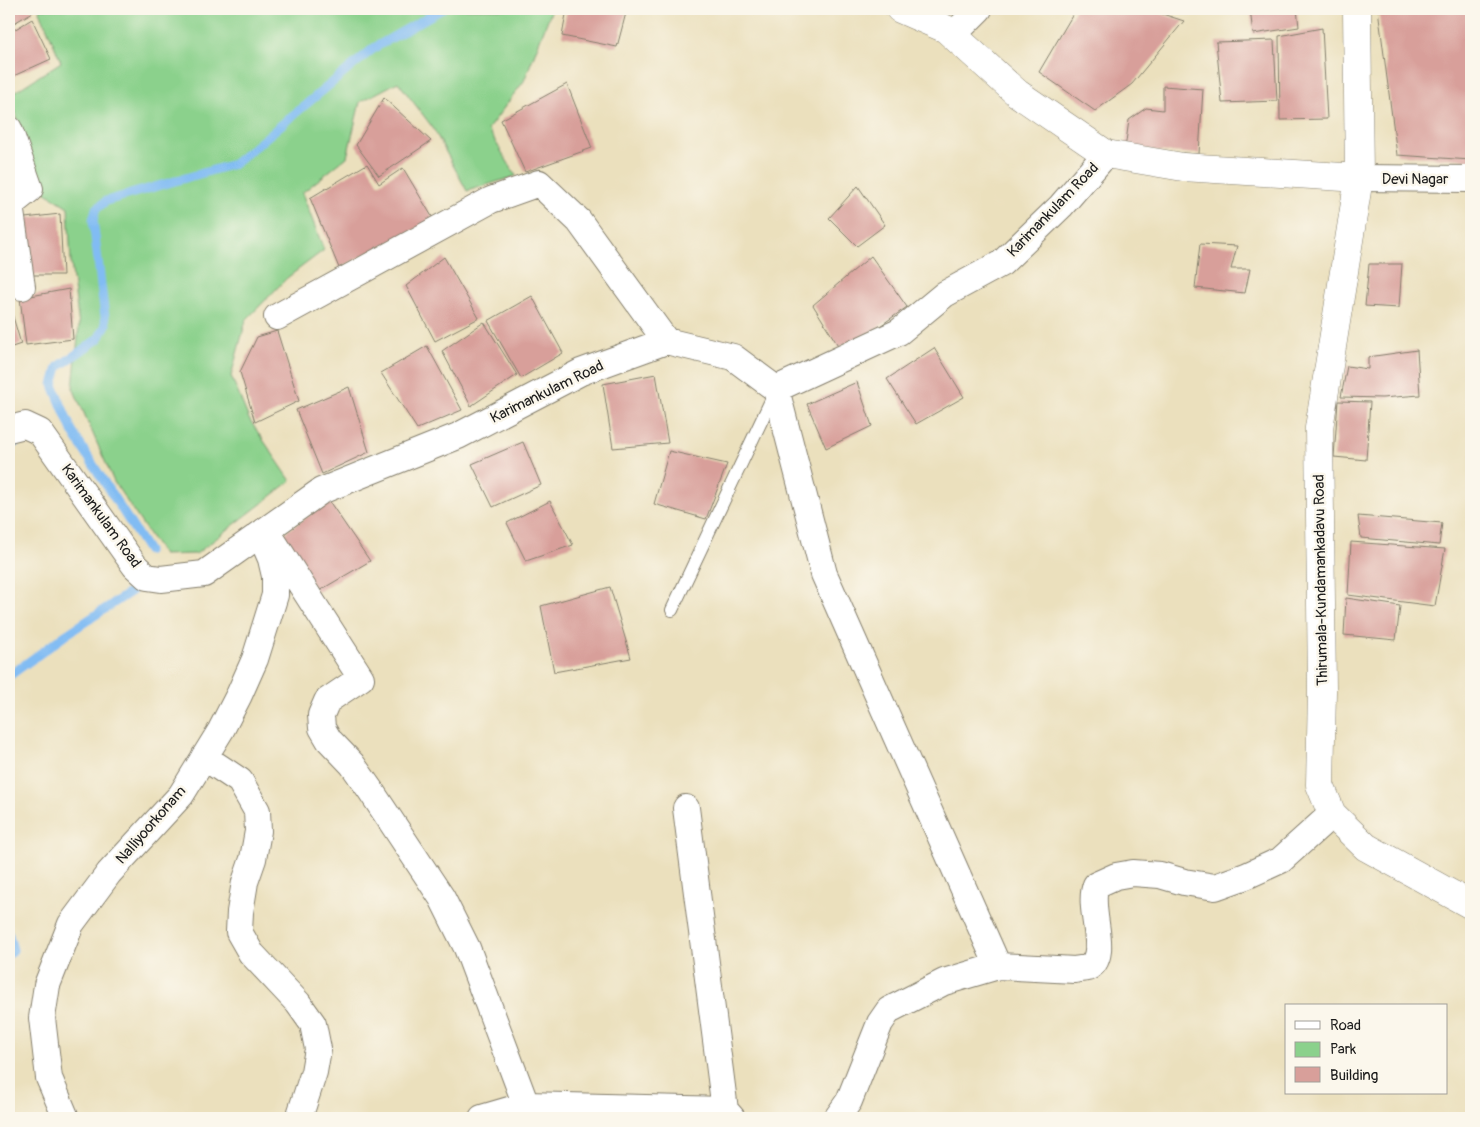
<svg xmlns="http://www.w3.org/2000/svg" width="1480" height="1127" viewBox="0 0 1480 1127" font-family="Pangolin,sans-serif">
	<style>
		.green { fill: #8bd18c; stroke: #547654 }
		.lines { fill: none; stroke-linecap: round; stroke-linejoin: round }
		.stream { stroke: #81bcf3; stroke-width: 9 }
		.building { fill: #d89f9a }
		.service-casing { stroke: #847e6c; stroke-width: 14 }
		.minor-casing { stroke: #847e6c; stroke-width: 28 }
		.tertiary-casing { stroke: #847e6c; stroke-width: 29 }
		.secondary-casing { stroke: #847e6c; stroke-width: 29 }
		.service { stroke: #fff; stroke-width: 12 }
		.minor { stroke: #fff; stroke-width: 26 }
		.tertiary { stroke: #fff; stroke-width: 28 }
		.secondary { stroke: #fff; stroke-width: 28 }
		.labels { text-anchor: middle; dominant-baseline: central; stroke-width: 5; stroke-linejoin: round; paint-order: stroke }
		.street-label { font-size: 15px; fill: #1c1c1c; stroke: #fbf7ec }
	</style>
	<rect width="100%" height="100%" fill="#fbf7ec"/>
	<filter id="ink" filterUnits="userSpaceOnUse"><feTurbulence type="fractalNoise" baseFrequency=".02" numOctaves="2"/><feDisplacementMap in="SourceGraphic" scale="10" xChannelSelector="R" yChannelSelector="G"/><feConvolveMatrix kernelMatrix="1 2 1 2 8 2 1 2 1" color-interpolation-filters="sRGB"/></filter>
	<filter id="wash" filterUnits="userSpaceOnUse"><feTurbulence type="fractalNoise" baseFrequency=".0096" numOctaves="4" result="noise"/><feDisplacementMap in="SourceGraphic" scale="20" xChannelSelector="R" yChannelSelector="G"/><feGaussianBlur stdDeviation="1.12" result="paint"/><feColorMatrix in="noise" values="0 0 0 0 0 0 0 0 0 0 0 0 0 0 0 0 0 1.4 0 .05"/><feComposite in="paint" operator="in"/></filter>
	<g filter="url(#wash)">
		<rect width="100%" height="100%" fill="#ebe0bd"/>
		<path class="green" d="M39 9H552L524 81 488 129 516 176 467 191 433 128 398 82 360 102 347 157 302 193 324 250 287 278 246 320 231 376 249 419 291 481 196 554 163 555 114 482 73 388 79 326 71 263 68 207 40 189 10 95 61 62Z"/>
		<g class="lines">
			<path class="stream" d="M9 448 18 440
				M148 551 73 433 53 385 58 367 98 339 106 325 93 220 96 209 106 201 234 164 374 48 442 9
				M9 676 67 634 132 591
				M9 935 13 950 9 954"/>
		</g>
		<g id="blocks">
			<path class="building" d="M9 9H31L33 12 9 26Z
				M567 9H627L617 47 562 36Z
				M1076 9H1147L1184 21 1132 84 1095 111 1039 72Z
				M1250 9H1297L1299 27 1253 34Z
				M1378 9H1471V160L1397 155Z
				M32 19 51 59 9 78V33Z
				M1322 28 1327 119 1280 120 1279 36Z
				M1274 40 1277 101 1222 103 1216 42Z
				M567 84 592 148 525 172 501 120Z
				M1163 86 1203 89 1199 154 1125 149 1129 120 1146 108 1163 110Z
				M384 98 431 141 379 176 356 145Z
				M367 164 379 184 403 168 434 220 339 268 310 198Z
				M858 186 885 225 857 246 829 218Z
				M60 214 63 275H23L16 219Z
				M1200 244 1237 246 1231 269H1250L1245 293 1195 288Z
				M871 256 907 307 870 333 839 347 813 305Z
				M444 257 479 318 435 341 406 286Z
				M1369 264H1402L1399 308 1365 306Z
				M69 289 73 339 26 345 20 298Z
				M532 296 563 353 521 378 488 321Z
				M9 303 21 344 9 348Z
				M484 322 517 375 471 406 442 351Z
				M277 331 299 401 255 422 240 372 257 337Z
				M427 346 462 410 417 429 381 373Z
				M934 348 964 397 916 424 887 379Z
				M1417 350 1420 395 1382 398 1341 397 1347 366 1368 369V357Z
				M656 374 668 443 613 448 603 384Z
				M857 382 872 426 826 448 807 404Z
				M349 387 369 452 322 474 296 410Z
				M1338 401 1370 402 1366 460 1334 457Z
				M523 442 541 485 493 507 472 464Z
				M669 451 727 464 706 519 654 504Z
				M329 501 370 561 317 592 279 537Z
				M550 501 573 545 526 561 507 523Z
				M1358 516 1442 523 1439 545 1361 538Z
				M1351 542 1445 549 1435 606 1348 595Z
				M610 587 631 658 554 672 541 606Z
				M1346 598 1400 606 1396 640 1344 635Z"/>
		</g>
	</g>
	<g filter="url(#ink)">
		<use href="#blocks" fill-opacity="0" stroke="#847e6c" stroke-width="1"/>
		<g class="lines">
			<defs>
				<path id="service" d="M672 610 774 394"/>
				<path id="minor" d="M953 35 979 9
					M9 129 30 189 10 205 22 287
					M1359 178 1471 179
					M277 317 491 200 539 183 579 221 666 341
					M776 389 824 574 998 966
					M9 429 25 425 40 432 135 566 147 577 161 579 204 574 321 491 458 436 581 372 666 341 733 357 776 389 899 332 945 294 1002 263 1061 206 1106 154
					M266 530 361 678 327 701 321 715 322 728 329 740 352 764 371 791 442 898 467 948 526 1105
					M204 757 240 781 257 811 258 831 253 859 245 882 240 912 239 932 251 953 298 1003 313 1024 318 1049 314 1072 299 1118
					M686 808 725 1110 732 1118
					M66 1118 49 1078 42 1018 47 985 71 924 109 873 181 795 221 730 239 695 255 659 275 595V576L271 559 265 545
					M482 1118 526 1105 725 1110
					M837 1118 849 1101 880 1023 889 1010 944 982 998 966 1075 970C1078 969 1083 969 1087 968 1112 957 1086 909 1096 885L1116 876 1133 873 1160 875 1184 882 1215 887 1246 876 1281 860 1332 814"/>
				<path id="tertiary" d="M900 9 946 29 1017 93 1106 154 1183 167 1359 178"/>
				<path id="secondary" d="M1357 9 1359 178 1319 428 1322 691 1320 785 1332 814 1366 847 1471 905"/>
			</defs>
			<use href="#service" class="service-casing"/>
			<use href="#minor" class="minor-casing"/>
			<use href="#tertiary" class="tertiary-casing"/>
			<use href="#secondary" class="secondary-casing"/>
			<use href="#service" class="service"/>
			<use href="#minor" class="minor"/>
			<use href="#tertiary" class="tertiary"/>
			<use href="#secondary" class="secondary"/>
		</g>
	</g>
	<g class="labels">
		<g class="street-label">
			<text x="1415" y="179">Devi Nagar</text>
			<text transform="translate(1053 210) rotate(-46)">Karimankulam Road</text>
			<text transform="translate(547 392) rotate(-26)">Karimankulam Road</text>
			<text transform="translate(101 516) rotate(54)">Karimankulam Road</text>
			<text transform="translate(1321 580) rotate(-91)">Thirumala-Kundamankadavu Road</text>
			<text transform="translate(151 825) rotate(-49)">Nalliyoorkonam</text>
		</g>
	</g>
	<rect width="1480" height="1127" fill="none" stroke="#fbf7ec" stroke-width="30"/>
	<rect x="1285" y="1004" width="162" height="90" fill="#fbf7ec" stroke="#a29f99"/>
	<rect x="1295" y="1021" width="25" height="8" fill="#ffffff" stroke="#a29f99"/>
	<text x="1330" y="1030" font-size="15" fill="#1c1c1c">Road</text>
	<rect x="1295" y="1042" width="25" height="15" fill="#8bd18c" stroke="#a29f99"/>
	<text x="1330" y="1054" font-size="15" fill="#1c1c1c">Park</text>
	<rect x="1295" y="1067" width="25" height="15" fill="#d89f9a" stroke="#a29f99"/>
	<text x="1330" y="1080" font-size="15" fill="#1c1c1c">Building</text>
</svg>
